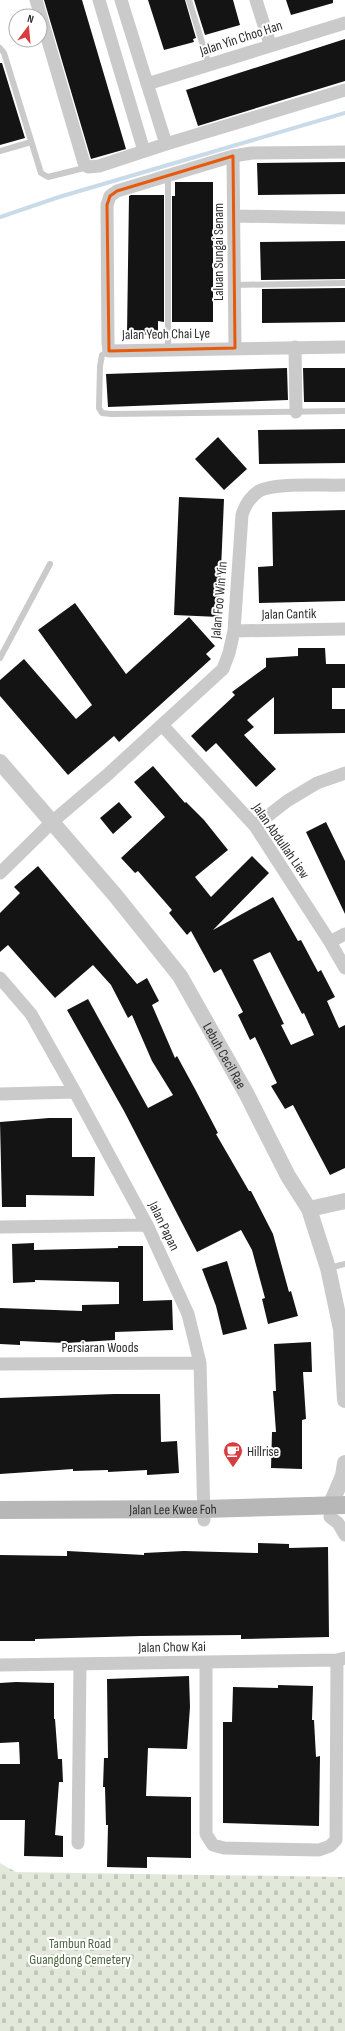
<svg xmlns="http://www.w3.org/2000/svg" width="345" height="2031" viewBox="0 0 345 2031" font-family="'Sofia Sans Condensed',sans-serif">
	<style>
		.cemetery { fill: url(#cemetery-stones) }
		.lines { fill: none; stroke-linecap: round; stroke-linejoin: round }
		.stream { stroke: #c9dae8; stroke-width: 4 }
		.building { fill: #141414; fill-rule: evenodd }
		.service { stroke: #cacaca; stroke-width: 6 }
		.minor { stroke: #cacaca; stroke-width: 13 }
		.tertiary { stroke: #cacaca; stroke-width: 16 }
		.secondary { stroke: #b7b7b7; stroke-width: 18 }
		.marked { fill: none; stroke: #e8590c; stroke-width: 3; stroke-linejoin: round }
		.labels { text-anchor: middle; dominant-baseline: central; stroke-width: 4; stroke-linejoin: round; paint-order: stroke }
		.street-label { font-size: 14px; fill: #2d2d2d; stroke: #fff }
		.poi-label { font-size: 14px; fill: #2d2d2d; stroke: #fff; text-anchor: start }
		.park-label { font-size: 14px; fill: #4e653e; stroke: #fff }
	</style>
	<defs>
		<pattern id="cemetery-stones" width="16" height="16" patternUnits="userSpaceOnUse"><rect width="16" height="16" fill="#e2e9db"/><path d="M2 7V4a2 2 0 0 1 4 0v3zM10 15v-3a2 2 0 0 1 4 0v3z" fill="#c2c8bc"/></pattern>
	</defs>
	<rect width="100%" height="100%" fill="#fff"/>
	<path class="cemetery" d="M0 1863 16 1872 345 1877V2031H0Z"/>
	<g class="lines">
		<path class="stream" d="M0 217 59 197 345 113"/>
	</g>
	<path class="building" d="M44 0H82L126 149 91 159Z
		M148 0H185L196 38 193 39 194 42 164 50Z
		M194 0H233L240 25 205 35Z
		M286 0H333V3L291 15Z
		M345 39V81L198 126 186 90Z
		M0 63H2L25 138 0 145Z
		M345 162V194L258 195 257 163Z
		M175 182H213V322H172V196H175Z
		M131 195H164V322L158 321V335L127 334 129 196Z
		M345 241V279L261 280 260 242Z
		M345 288V322L262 323V289Z
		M287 368 288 400 108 407 106 374Z
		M303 368H345V402H304Z
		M345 429V463L259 464 258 430Z
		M218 437 247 469 224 490 195 459Z
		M179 497 224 499 219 617 174 615Z
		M345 510V601L259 603 258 567 273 566 272 512Z
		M75 603 126 674 189 617 215 646 206 654 211 659 119 742 114 736 68 775 0 696V680L24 659 76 719 92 705 38 630Z
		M298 648H325L326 664H345V688H332V709H345V733L274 734V697L247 720 254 727 244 735 276 769 256 787 216 743 206 752 191 736 235 695 232 692 266 667V658L298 656Z
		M153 766 185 803 186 802 204 820 228 850 195 877 211 897 252 856 269 873 213 930 273 897 298 941 301 940 318 972 321 970 335 997 327 1001 339 1028 345 1025V1168L330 1175 293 1105 285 1109 271 1086 277 1083 255 1037 250 1040 238 1015 243 1012 221 969 214 973 191 931 187 935 169 913 172 910 138 871 135 873 121 858 165 817 134 782ZM270 952 302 1014 304 1013 314 1035 291 1045 281 1025 284 1024 253 960Z
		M119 802 132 817 113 834 100 818Z
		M326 822 345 861V914L306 832Z
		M38 866 137 984 147 978 159 1001 152 1005 175 1058 177 1056 195 1089 218 1133 216 1134 249 1191H251L273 1234 289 1292 291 1291 298 1316 268 1324 262 1299 265 1298 252 1250 241 1230 197 1252 124 1111 67 1010 88 999 148 1108 173 1095 152 1061 132 1015 128 1018 111 985 93 965 55 998 8 945 0 952V913L20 893 14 887Z
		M49 1118H72V1157H95L94 1196 26 1195V1207H2L0 1122Z
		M34 1243V1250L118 1248V1246H143V1301L172 1300 173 1330 115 1332V1340L66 1343 20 1341V1345L0 1344V1308L82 1311V1305L119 1304V1282L35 1280V1282L13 1283 12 1244Z
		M227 1261 247 1329 223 1335 216 1306 202 1269Z
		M311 1342 312 1372H303L306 1419 302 1420V1469L271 1468 272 1432H276L273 1391H276L274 1344Z
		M114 1394H160L161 1442 177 1441 179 1473 147 1475V1470L108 1472V1470L73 1471V1469L0 1474V1398Z
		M258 1543 289 1544V1548L328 1547 329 1637 241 1639V1635L141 1636 35 1639V1641H0V1555L67 1556V1551L144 1555V1553L184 1551 258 1553Z
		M189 1676 190 1707 187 1749 148 1748 146 1796 191 1797V1858L147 1857V1868L107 1867 108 1825H106L105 1787H103L104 1758H108L107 1679Z
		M16 1682 54 1683V1719H55L58 1759H62L63 1782H59L55 1835 63 1836V1857L24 1856 25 1820H0V1764H20L19 1742 0 1743V1683Z
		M278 1685 313 1686 312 1720H314L316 1757 320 1756 319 1826 223 1823V1722H232L233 1687 278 1688Z"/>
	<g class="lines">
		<path class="service" d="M189 0 209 65
			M0 48 4 53 41 173 48 177 88 167
			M0 151 31 142
			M234 285 345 283
			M168 350V175
			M109 351 102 355 100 366 99 408 102 413 111 414 345 411
			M0 658 50 564
			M329 1268 345 1264"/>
		<path class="minor" d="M36 0 84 163 88 167 99 166 166 144
			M99 0 144 151
			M121 0 166 144 345 90
			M256 0 270 44
			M147 84 345 23
			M345 152 252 153 233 156 117 191 110 196 107 205 108 343 109 351 345 347
			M233 156 235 348
			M234 216 345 218
			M295 347 296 412
			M234 631 345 629
			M162 725 255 826 330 942 345 968
			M255 826 287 801 317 783 345 773
			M0 873 52 822 106 776 223 669 229 653 234 631 242 515C245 505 250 497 259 491 276 482 325 486 345 485
			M330 942 345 934
			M0 978 31 1014 75 1092 147 1225 188 1314 200 1363 204 1520
			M0 1094 75 1092
			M0 1227 147 1225
			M0 1364 200 1363
			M330 1517 338 1523 345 1535
			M206 1662V1834L213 1845 224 1848 319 1850 330 1846 336 1840 337 1660
			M0 1665 337 1660 345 1658
			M78 1843 80 1664"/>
		<g class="tertiary">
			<path id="s1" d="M0 762 115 895 180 976 246 1093 288 1176 309 1209 328 1268 341 1329 345 1400"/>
			<path d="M309 1209 345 1201"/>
			<path d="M330 1506 343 1476 345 1463"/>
		</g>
		<path class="secondary" id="s2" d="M0 1510 204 1509 345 1505"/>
	</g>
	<path class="marked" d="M233 156 235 348 109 351 107 205 110 196 117 191Z"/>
	<defs>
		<symbol id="cafe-pin" viewBox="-11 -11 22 30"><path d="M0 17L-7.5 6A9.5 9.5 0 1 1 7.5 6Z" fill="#d73c40" stroke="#fff"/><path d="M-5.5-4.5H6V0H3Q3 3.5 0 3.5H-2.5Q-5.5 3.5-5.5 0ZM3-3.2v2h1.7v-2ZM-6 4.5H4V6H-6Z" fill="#fff"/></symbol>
	</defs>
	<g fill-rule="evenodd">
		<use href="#cafe-pin" x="222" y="1440" width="22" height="30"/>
	</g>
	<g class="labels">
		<g class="street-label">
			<text transform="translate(241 38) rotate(-18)">Jalan Yin Choo Han</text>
			<text transform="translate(218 252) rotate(-90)">Laluan Sungai Senam</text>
			<text transform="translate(166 334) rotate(-1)">Jalan Yeoh Chai Lye</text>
			<text transform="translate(219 600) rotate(-85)">Jalan Foo Win Yin</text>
			<text transform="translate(289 614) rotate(-1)">Jalan Cantik</text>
			<text transform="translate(281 841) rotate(55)">Jalan Abdullah Liew</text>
			<text stroke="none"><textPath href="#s1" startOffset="371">Lebuh Cecil Rae</textPath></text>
			<text transform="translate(164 1226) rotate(64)">Jalan Papan</text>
			<text x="100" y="1347">Persiaran Woods</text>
			<text stroke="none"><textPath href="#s2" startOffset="173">Jalan Lee Kwee Foh</textPath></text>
			<text transform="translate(172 1647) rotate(-1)">Jalan Chow Kai</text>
		</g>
		<g class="poi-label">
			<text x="247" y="1451">Hillrise</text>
		</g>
		<g class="park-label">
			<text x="80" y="1943">Tambun Road<tspan x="80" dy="16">Guangdong Cemetery</tspan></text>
		</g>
	</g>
	<g transform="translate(28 28) rotate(16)"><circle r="19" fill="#ffffff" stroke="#ababab"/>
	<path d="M0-3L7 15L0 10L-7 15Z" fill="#d73c40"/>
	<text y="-6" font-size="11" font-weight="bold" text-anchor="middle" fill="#2d2d2d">N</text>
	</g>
</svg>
